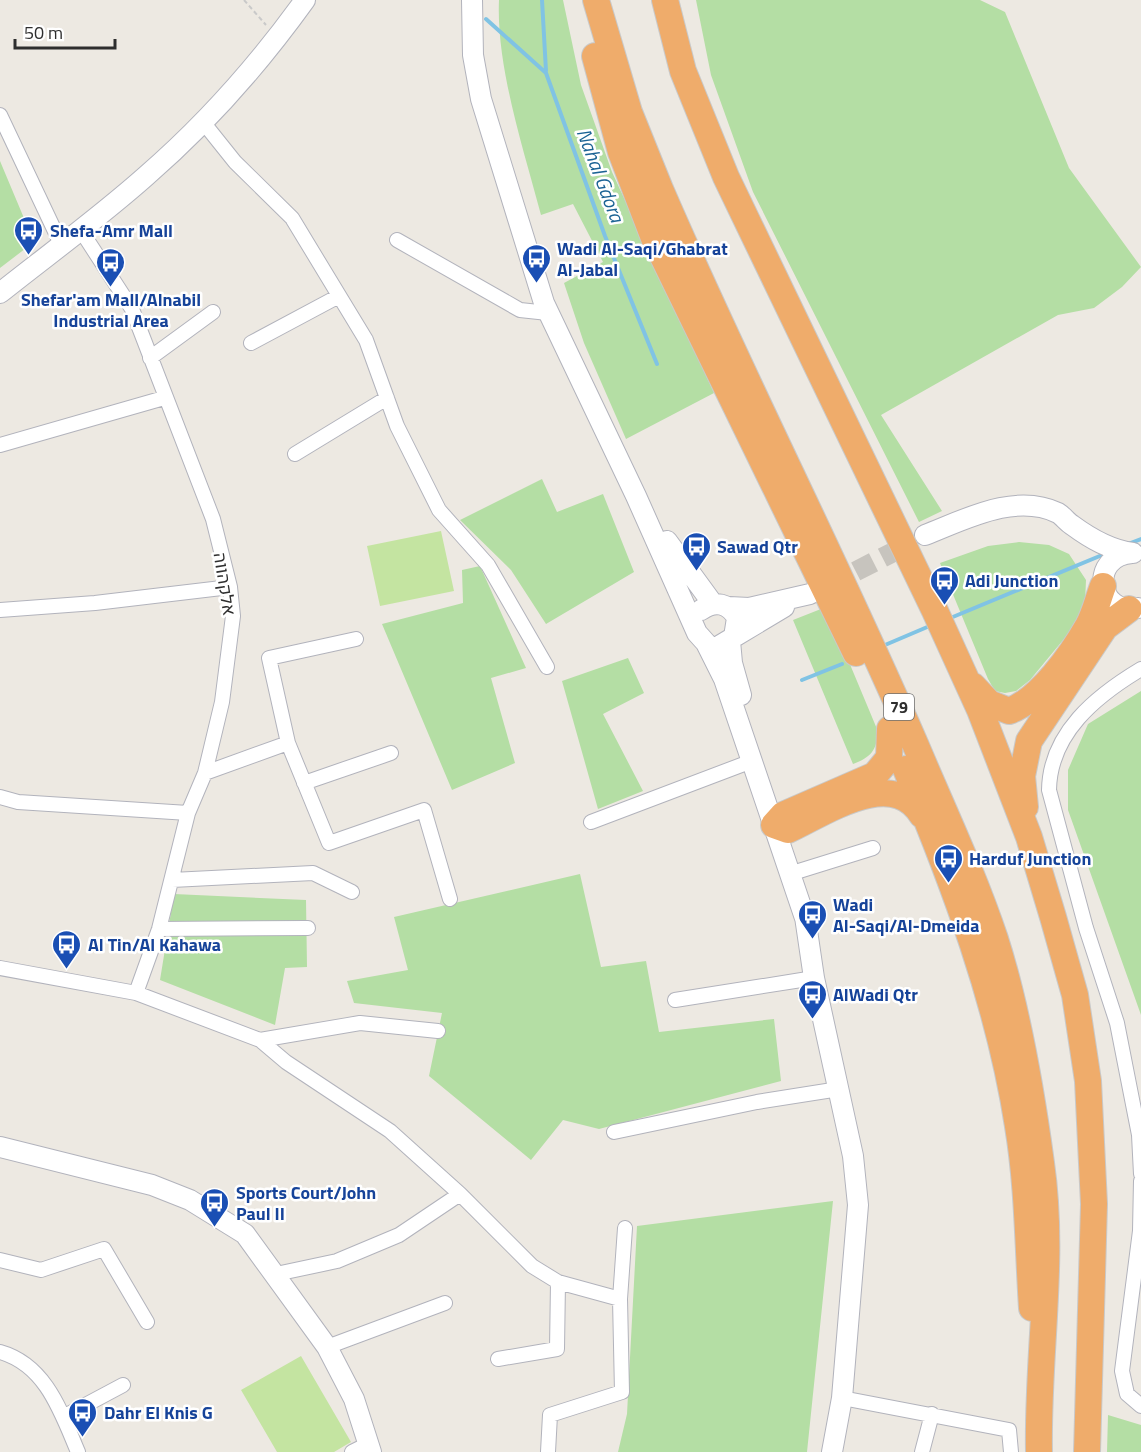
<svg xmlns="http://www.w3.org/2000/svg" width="1141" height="1452" viewBox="0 0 1141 1452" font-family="'Titillium Web',Heebo,sans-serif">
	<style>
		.green { fill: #b4dea4 }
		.pitch { fill: #c4e4a1 }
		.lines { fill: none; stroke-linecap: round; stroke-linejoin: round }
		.stream { stroke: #80c3e4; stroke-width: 4 }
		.secondary-tunnel { stroke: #c7c4be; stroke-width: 20; stroke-dasharray: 20 10; stroke-linecap: butt }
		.street-casing { stroke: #b2b3bc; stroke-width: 16 }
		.secondary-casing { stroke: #b2b3bc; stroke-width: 22 }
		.highway-casing { stroke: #c9c9c9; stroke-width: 28 }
		.path { stroke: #c9c9c9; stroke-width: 2; stroke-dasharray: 4.5 3; stroke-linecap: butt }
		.street { stroke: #fff; stroke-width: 14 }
		.secondary { stroke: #fff; stroke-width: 20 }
		.highway { stroke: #efac6b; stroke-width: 26 }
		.labels { text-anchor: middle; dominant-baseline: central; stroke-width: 5; stroke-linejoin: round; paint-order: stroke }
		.shield { fill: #fff; stroke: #6d6d6d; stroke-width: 1.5 }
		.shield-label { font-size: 16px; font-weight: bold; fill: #2e2e2e }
		.transit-label { font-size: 18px; font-weight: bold; fill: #164399; stroke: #fff; text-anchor: start }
		.street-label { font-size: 18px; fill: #2e2e2e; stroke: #fff }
		.water-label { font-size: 20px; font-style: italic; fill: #1b6394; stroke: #fff }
	</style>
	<rect width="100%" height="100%" fill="#ede9e2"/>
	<path class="green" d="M499 0H563L581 85 612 172 714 393 626 439 584 343 564 283 603 262 573 204 541 215C524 150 496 67 499 0Z
		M696 0H980L1005 12 1069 168 1141 267 1122 287 1094 308 1058 315 881 415 942 511 919 522 753 192 711 75Z
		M0 161 34 242 0 268Z
		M542 479 557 512 603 494 634 572 546 624 511 570 460 520Z
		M1019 542 1049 545 1069 554 1086 580 1085 603 1078 622 1030 680 1016 691 1005 693 995 691 988 679 940 563 988 546Z
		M480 566 526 668 491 678 515 763 452 790 382 624 463 603 462 570Z
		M826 607 877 729C878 749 872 757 853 764L793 620Z
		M628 658 644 693 603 714 643 791 598 809 562 681Z
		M1141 691V1015L1068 810V770L1088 724Z
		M580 874 601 967 646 961 659 1032 774 1019 781 1081 599 1129 563 1120 531 1160 429 1076 442 1013 354 1003 347 981 408 970 394 917Z
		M174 894 306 900 307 967 285 968 275 1025 160 980Z
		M833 1201 807 1452H618L627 1414 637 1226Z
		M1108 1415 1141 1425V1452H1107Z"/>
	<path class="pitch" d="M441 531 454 591 380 606 367 546Z
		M301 1356 351 1442 334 1452H277L241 1390Z"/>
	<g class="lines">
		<path class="stream" d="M542 0 546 71
			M486 19 546 73 605 236 657 364
			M1128 544 1141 539
			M948 619 1107 553
			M885 645 932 625
			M802 680 842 664"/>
		<path class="secondary-tunnel" d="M829 585 915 541"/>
		<defs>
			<path id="street" d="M0 115 61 244
				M203 122 235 162 292 218 366 340 397 426 439 510 488 565 547 667
				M80 229 132 309 213 519 230 587 233 616 222 702 205 773 188 813 159 929 136 993
				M397 240 520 310 548 313
				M251 343 339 296
				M150 358 213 312
				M0 445 164 398
				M295 454 387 398
				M0 610 95 603 230 587
				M356 639 269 658 288 743 329 843 424 810 450 899
				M1141 669C1096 696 1050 733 1049 790L1086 928 1117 1023 1139 1135 1141 1174
				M205 773 288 743
				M304 783 391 753
				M0 797 18 802 188 813
				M591 822 752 761
				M799 871 873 848
				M172 880 313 873 352 892
				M159 929 308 928
				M0 968 136 993 260 1040 286 1062 390 1131 460 1194 399 1235 337 1261 276 1274
				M675 1000 814 978
				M260 1040 360 1023 438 1031
				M614 1132 757 1102 839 1089
				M1141 1181 1140 1231 1122 1371 1127 1394 1141 1406
				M460 1194 532 1266 558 1282 620 1299 625 1228
				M0 1260 41 1270 104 1249 147 1322
				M327 1347 445 1303
				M0 1352C46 1365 61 1412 78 1452
				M498 1359 557 1349 558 1282
				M842 1398 1009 1430 1011 1452
				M63 1417 123 1385
				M352 1452 370 1443
				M548 1452 550 1415 622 1392 620 1299
				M922 1452 932 1414"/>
			<path id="secondary" d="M472 0 473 55 481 99 544 303 636 496 697 633 706 643 724 679 806 921
				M0 293C49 254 100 217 146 176 206 124 259 64 305 0
				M925 535C964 520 1015 492 1058 513 1063 516 1067 522 1072 525 1091 539 1110 550 1133 553
				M667 541 713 604
				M1132 553C1089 556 1097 616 1138 608
				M729 607 749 608 810 594
				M701 610C715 600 729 603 737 618L734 637 719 646
				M734 637 784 607
				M730 641 732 663 741 695
				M804 910 814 978 853 1156 858 1205 842 1398 832 1452
				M0 1147 152 1185 190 1200 245 1234 327 1347 354 1399 371 1452"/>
			<path id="highway" d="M596 0 629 112 660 189C741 377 835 558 916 746 943 810 973 873 995 939 1018 1011 1031 1089 1041 1163 1055 1260 1037 1355 1039 1452
				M665 0 683 71 726 177 935 611 980 710 1029 837 1053 917 1075 995 1088 1081 1094 1204 1087 1452
				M595 56 621 152 654 238 856 653
				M973 686 989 703 1009 711C1040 700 1072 654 1088 626 1095 613 1098 599 1103 586
				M890 729 889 758 875 775 783 815 774 825 788 830C825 813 892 766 922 815
				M906 769C954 884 999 1003 1018 1126 1028 1186 1028 1247 1032 1308
				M1025 807 1022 776 1029 741 1105 627 1129 609"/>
		</defs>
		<use href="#street" class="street-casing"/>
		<use href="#secondary" class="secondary-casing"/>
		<use href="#highway" class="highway-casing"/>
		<path class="path" d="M244 0 266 25"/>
		<use href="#street" class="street"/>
		<use href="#secondary" class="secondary"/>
		<use href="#highway" class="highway"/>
	</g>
	<defs>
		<symbol id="bus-pin" viewBox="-11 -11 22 30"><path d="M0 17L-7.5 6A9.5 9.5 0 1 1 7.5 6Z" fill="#1a4fb4" stroke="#fff"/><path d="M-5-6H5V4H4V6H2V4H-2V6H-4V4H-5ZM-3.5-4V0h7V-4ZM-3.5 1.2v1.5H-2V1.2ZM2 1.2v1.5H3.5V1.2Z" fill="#fff"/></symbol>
	</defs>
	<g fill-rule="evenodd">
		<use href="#bus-pin" x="12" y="214" width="33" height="45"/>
		<use href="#bus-pin" x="520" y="242" width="33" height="45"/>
		<use href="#bus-pin" x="94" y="246" width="33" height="45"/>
		<use href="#bus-pin" x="680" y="530" width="33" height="45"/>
		<use href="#bus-pin" x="928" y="564" width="33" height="45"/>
		<use href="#bus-pin" x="932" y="842" width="33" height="45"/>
		<use href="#bus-pin" x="796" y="898" width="33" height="45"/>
		<use href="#bus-pin" x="50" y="928" width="33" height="45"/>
		<use href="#bus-pin" x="796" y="978" width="33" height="45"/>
		<use href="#bus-pin" x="198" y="1186" width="33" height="45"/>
		<use href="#bus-pin" x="66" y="1396" width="33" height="45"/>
	</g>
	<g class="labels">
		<rect class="shield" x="884" y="694" width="30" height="26" rx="4.5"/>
		<g class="shield-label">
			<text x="899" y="707">79</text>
		</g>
		<g class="transit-label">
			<text x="50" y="230">Shefa-Amr Mall</text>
			<text x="557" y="248">Wadi Al-Saqi/Ghabrat<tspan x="557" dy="21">Al-Jabal</tspan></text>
			<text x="111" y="299" text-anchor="middle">Shefar'am Mall/Alnabil<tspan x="111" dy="21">Industrial Area</tspan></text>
			<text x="717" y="546">Sawad Qtr</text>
			<text x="965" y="580">Adi Junction</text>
			<text x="969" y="858">Harduf Junction</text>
			<text x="833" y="904">Wadi<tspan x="833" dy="21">Al-Saqi/Al-Dmeida</tspan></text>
			<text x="88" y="944">Al Tin/Al Kahawa</text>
			<text x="833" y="994">AlWadi Qtr</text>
			<text x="236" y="1192">Sports Court/John<tspan x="236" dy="21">Paul II</tspan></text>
			<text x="104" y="1412">Dahr El Knis G</text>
		</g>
		<g class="street-label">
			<text transform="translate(225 584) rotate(81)">אלקהווה</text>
		</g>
		<g class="water-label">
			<text transform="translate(601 175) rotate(69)">Nahal Gdora</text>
		</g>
	</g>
	<path d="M15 39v9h100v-9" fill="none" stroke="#2e2e2e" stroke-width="3"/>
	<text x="24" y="39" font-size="18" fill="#2e2e2e" stroke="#ffffff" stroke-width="4.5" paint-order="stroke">50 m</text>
</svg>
